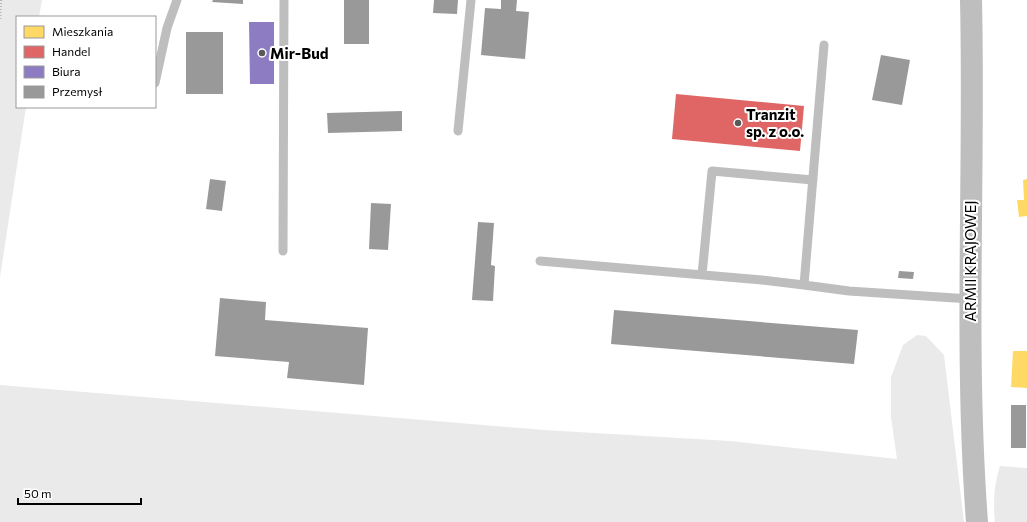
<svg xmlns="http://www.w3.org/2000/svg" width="1027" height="522" viewBox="0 0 1027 522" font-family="Commissioner,sans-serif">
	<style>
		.green { fill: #eaeaea }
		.homes { fill: #ffd966 }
		.shops { fill: #e06666 }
		.offices { fill: #8e7cc3 }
		.industry { fill: #999 }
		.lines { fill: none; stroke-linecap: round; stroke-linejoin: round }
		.path { stroke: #b8b8b8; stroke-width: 2.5; stroke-dasharray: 1 2; stroke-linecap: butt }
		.service { stroke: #bebebe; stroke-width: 9 }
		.tertiary { stroke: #bebebe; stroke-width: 22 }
		.poi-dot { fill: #595959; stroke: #fff; stroke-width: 1.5 }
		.labels { text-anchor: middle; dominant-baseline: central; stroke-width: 4; stroke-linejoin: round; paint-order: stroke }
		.poi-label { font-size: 15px; font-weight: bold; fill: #000; stroke: #fff; text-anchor: start }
		.street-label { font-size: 15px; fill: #000; stroke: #fff }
	</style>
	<rect width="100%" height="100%" fill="#fff"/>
	<path class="green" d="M0 0H42L39 17H17V107H26L0 277Z
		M917 335 926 336 944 355 964 522H0V385L544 430 730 441 897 459 891 417V377L903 345Z
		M1000 466 1027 468V522H995C993 503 994 484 1000 466Z"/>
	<path class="homes" d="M1027 179V216L1019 217 1017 200H1024L1023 180Z
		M1013 351H1027V388L1011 387Z"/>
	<path class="shops" d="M676 94 804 106 800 151 672 139Z"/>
	<path class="offices" d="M249 22H274V84H250Z"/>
	<path class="industry" d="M213 0H243V4L212 2Z
		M344 0H369V44H344Z
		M434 0H458L457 14 433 13Z
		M501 0H517L516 11 529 12 525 59 481 55 485 8 501 9Z
		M186 32H223V94H186Z
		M881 55 910 60 902 105 872 100Z
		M402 111V131L328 133 327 113Z
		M210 179 226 181 222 211 206 209Z
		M371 203 391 204 388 250 369 249Z
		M478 222 494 223 491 265 495 266 493 301 472 300Z
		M899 271 914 272 913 279 898 278Z
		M220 298 266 302 265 320 368 328 364 385 287 378 289 362 215 356Z
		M614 310 858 330 854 364 611 344Z
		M1011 405H1026V448H1011Z"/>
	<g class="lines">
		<path class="path" d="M0 19 1 0"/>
		<path class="service" d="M824 45 804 285 849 291 970 299
			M155 83 167 28 177 0
			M458 131 471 0
			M283 251 284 0
			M540 261 762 280 804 285
			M702 275 712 171 813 180"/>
		<path class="tertiary" d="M971 0C975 174 964 348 977 522"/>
	</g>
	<g class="poi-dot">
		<circle cx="262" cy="53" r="4"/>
		<circle cx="738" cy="123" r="4"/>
	</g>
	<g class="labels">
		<g class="poi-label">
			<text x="270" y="53">Mir-Bud</text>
			<text x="746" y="114">Tranzit<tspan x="746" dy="17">sp. z o.o.</tspan></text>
		</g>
		<g class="street-label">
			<text transform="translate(970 261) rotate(-90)">ARMII KRAJOWEJ</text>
		</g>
	</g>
	<rect x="16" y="16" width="140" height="92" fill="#ffffff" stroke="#999999"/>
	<rect x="24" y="26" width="20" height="12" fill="#ffd966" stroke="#999999"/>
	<text x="52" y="36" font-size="12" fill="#000000">Mieszkania</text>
	<rect x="24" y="46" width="20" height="12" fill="#e06666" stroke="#999999"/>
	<text x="52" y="56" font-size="12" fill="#000000">Handel</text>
	<rect x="24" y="66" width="20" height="12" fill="#8e7cc3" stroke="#999999"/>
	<text x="52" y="76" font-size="12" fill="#000000">Biura</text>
	<rect x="24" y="86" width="20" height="12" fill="#999999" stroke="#999999"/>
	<text x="52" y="96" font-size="12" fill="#000000">Przemysł</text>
	<path d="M18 498v6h123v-6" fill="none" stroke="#000000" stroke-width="2"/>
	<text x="24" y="498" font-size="12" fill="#000000" stroke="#ffffff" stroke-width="3" paint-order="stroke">50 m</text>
</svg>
